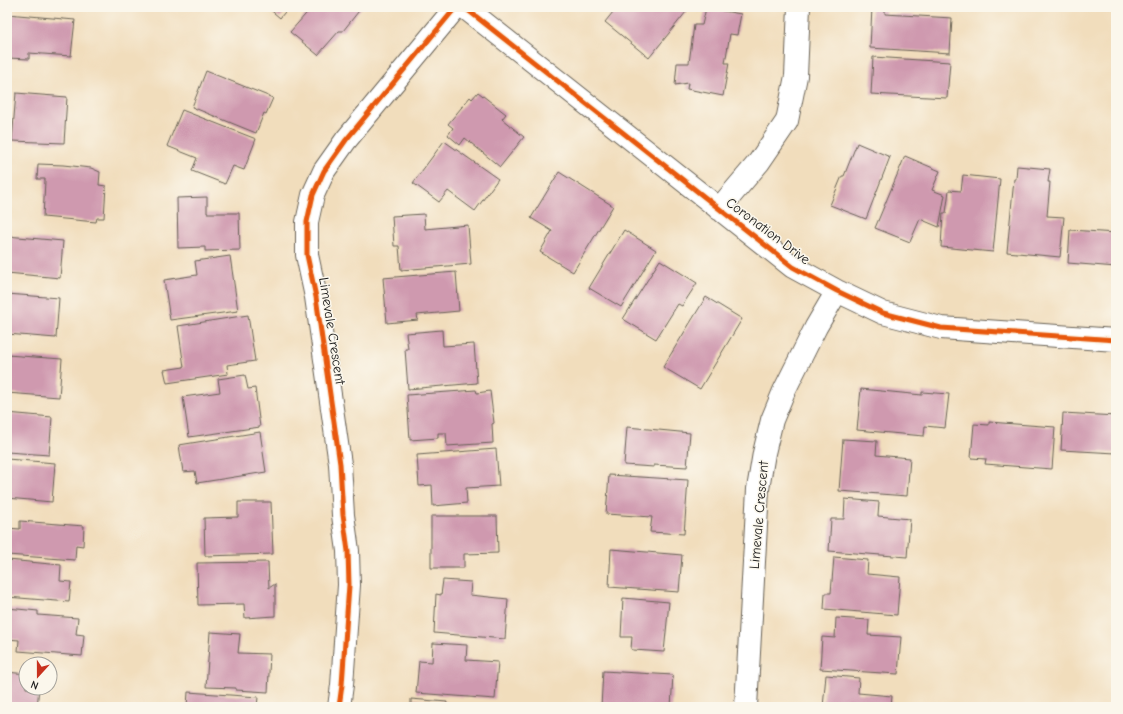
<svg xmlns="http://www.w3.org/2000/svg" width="1123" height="714" viewBox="0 0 1123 714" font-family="'Comic Neue',sans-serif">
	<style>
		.building { fill: #cf99af }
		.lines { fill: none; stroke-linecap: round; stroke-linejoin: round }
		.minor-casing { stroke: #676054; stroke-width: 24 }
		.minor { stroke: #fff; stroke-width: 22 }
		.cycleway-casing { stroke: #fbf7ec; stroke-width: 8 }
		.cycleway { stroke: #e8590c; stroke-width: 5 }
		.labels { text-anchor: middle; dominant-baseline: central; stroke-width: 3; stroke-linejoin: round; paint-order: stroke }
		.street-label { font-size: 14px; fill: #1c1c1c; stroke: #fbf7ec }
	</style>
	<rect width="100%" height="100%" fill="#fbf7ec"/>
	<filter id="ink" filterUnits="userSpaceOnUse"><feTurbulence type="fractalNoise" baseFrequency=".025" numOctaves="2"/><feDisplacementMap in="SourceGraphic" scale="8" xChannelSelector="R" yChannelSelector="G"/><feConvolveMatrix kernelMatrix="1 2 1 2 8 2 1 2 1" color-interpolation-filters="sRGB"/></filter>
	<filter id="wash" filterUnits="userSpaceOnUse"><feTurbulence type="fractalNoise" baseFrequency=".012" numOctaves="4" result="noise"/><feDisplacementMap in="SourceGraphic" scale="16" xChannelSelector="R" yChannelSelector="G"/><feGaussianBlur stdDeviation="0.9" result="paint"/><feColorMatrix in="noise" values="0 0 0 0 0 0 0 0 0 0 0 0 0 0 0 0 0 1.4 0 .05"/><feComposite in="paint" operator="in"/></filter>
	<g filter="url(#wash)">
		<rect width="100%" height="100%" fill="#f1ddbc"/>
		<g id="blocks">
			<path class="building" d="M267 7H289L280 18Z
				M312 7H362L343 31H339L318 55 290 32Z
				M617 7H640L642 9 643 7H690L649 58 605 22Z
				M872 7H885V14L952 18 950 53 870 48Z
				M706 8 741 14 737 35 730 34 725 63H729L723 96 687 89 688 83 675 85 677 63H689L694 25H702Z
				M7 14 75 20 71 56 29 53V59L7 58Z
				M873 57 950 62 947 98 871 94Z
				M206 71 273 98 266 114 264 113 256 133 192 107Z
				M478 92 506 114 502 119 524 137 500 167 465 138 460 145 448 135 453 128 448 124 470 97 472 99Z
				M16 93 67 97 64 143 12 141Z
				M182 110 256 139 244 170 233 166 225 184 192 171 197 158 167 146Z
				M444 141 498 179 475 211 448 191 439 202 413 183Z
				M857 143 890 157 866 219 830 205 842 176H844Z
				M905 156 940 171 932 190 945 195 939 227 920 219 910 242 875 228Z
				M38 164 63 165 91 168 100 172 99 185 106 186 104 218H97L96 222 43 217 45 181V179H37Z
				M1017 166 1050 169 1048 182H1050L1047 216 1064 217 1060 257 1007 252 1014 179H1016Z
				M559 172 613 206 573 272 540 252 552 231 531 218Z
				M963 175 1000 179 993 252 941 247 943 213H946L949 190 961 191Z
				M207 197V213H239L240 250 205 251V247L178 248 177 198Z
				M424 214 425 229 468 225 471 264 401 270 399 246H394L392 216Z
				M624 230 656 250 621 307 589 288Z
				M1070 230 1116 233V267L1068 263Z
				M7 236 63 241 60 278 7 273Z
				M230 256 238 311 170 320 164 280 197 275 195 261Z
				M660 260 697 283 682 306 678 304 656 339 623 319Z
				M456 272 459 311 417 315 418 320 387 323 383 278Z
				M7 294 59 298 56 338 7 334Z
				M706 297 742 319 700 389 663 367Z
				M248 315 255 361 227 365 228 374 167 383 164 370 184 367 178 326Z
				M442 330 443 346 474 344 477 383 408 389 405 349H408L406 333Z
				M7 355 62 359 59 397 7 393Z
				M245 375 248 389 255 388 260 427 189 437 183 397 220 392 218 379Z
				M861 389 922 395V392L949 394 945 428 925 426 924 436 857 430Z
				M476 390 477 393 490 391 494 423 492 424 493 443 447 446 446 433H438V438L410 440 407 395Z
				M7 413 52 417 49 455 7 452Z
				M1063 413 1116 416V453L1061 450Z
				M989 422 1055 427 1052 469 985 464 986 459 971 458 974 424 989 425Z
				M627 427 690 433 687 467 654 465V467L624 465Z
				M260 432 266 472 197 483 195 471 183 472 179 445Z
				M843 439 877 441 876 455 910 458 907 496 839 491Z
				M496 449 499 486 466 488 467 503 433 506 432 485 419 486 417 455Z
				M7 459 55 463 52 502 7 498Z
				M609 475 688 480 684 534 650 532 652 517 606 514Z
				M845 499 879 502 878 516 910 519 907 557 829 551 831 519H844Z
				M238 502H271L273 554 205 556 204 518 238 517Z
				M431 516H497L498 553 464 554V568H431Z
				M20 521 84 526 83 546 76 545 75 560 7 555V528L20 529Z
				M611 549 682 555 679 592 609 587Z
				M834 557 868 560 867 574 900 577 897 615 824 609 825 593H831Z
				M8 560 61 565 60 581 71 582 69 602 7 597Z
				M268 562 269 588 275 584V616L245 618 244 604 198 605 197 563Z
				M443 580 471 582 470 595 508 599 505 639 434 633 436 594 441 595Z
				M623 598 669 602 664 652 633 650 631 649 632 637H621Z
				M7 608 38 611V615L78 618 76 634 84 635 82 656 18 651 19 640 7 639Z
				M836 618 869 620 868 635 901 637 898 674 820 669 822 637 835 638Z
				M210 632 240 634 238 653 270 654 268 692 236 690V688L206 687Z
				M433 643 467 645 466 660 498 662 495 699 416 693 419 661 432 662Z
				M603 671 673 675 671 707H601Z
				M7 672 26 674V688H39L37 707H7Z
				M826 675 859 678 858 693 892 696 891 707H823Z
				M188 692 258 697 257 707H187Z
				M411 699 447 702 446 707H411Z"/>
		</g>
	</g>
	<g filter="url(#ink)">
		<use href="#blocks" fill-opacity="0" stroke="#676054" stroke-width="1"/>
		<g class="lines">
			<defs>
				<path id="minor" d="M464 7 793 267 837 291 883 313 941 328 1116 340
					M719 209 759 162 787 121 796 76 799 7
					M339 707 342 685 349 585 348 551 343 515 340 464 316 297 307 255V222L313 195 324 171 346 140 456 7
					M746 707 758 489 764 453 772 420 784 391 816 327 837 291"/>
			</defs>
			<use href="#minor" class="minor-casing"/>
			<use href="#minor" class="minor"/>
			<defs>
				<path id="cycleway" d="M464 7 793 267 837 291 883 313 941 328 1116 340
					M339 707 342 685 349 585 348 551 343 515 340 464 316 297 307 255V222L313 195 324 171 346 140 456 7"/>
			</defs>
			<use href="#cycleway" class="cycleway-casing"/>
			<use href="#cycleway" class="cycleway"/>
		</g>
	</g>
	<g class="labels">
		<g class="street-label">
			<text transform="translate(768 231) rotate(37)">Coronation Drive</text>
			<text transform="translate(332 331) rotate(81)">Limevale Crescent</text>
			<text transform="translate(759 515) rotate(-85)">Limevale Crescent</text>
		</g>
	</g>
	<rect width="1123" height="714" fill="none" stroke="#fbf7ec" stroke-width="24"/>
	<g transform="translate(38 676) rotate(201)"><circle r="19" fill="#fbf7ec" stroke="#a29f99"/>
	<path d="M0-3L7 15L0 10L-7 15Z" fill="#c8321e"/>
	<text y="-6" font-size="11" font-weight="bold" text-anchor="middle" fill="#1c1c1c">N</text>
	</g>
</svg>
